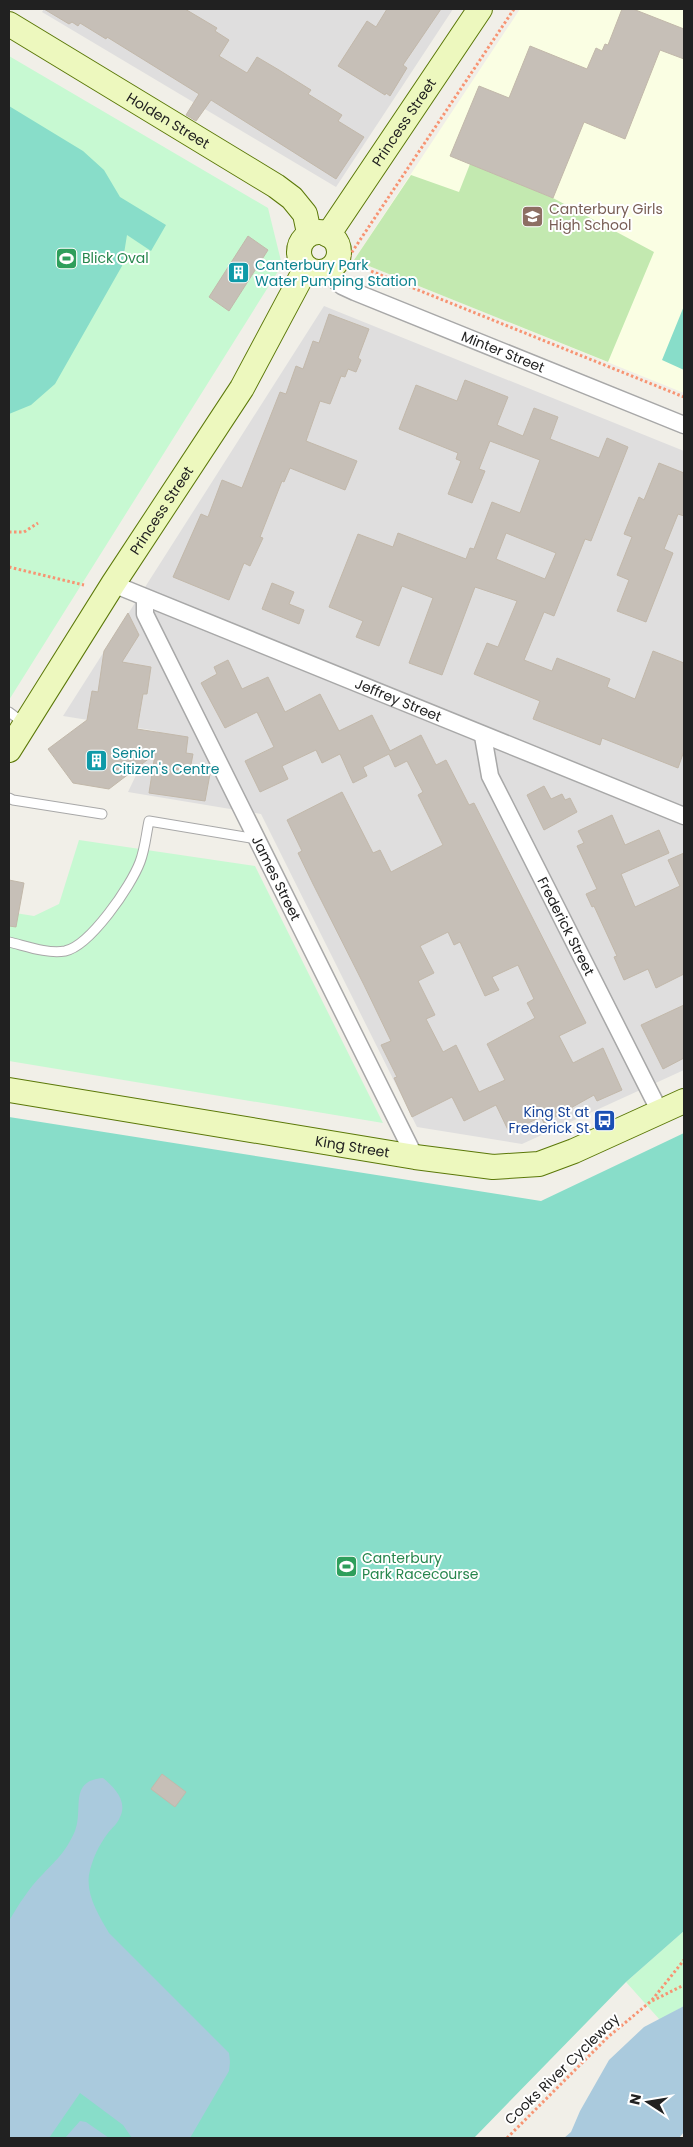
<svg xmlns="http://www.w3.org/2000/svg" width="693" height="2147" viewBox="0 0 693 2147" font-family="Poppins,sans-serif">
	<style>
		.residential { fill: #dfdede }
		.education { fill: #fafee3 }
		.grass { fill: #c3e9b0 }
		.park { fill: #c7f9d2 }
		.pitch { fill: #88ddc9 }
		.water { fill: #aacadd }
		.building { fill: #c6bfb7; stroke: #c2b8aa; fill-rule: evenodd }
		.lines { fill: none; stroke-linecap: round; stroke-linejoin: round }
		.lane-casing { stroke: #a8a8a8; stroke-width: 11 }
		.street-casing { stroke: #a8a8a8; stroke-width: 19 }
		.secondary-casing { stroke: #5b7808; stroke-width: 26 }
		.path { stroke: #f79473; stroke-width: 3; stroke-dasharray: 2.5 2.5; stroke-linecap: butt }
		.lane { stroke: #fff; stroke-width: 9 }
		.street { stroke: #fff; stroke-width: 16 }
		.secondary { stroke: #edf8be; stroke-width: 24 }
		.labels { text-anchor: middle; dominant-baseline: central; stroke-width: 4; stroke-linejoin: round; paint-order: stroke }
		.street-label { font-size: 14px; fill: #212121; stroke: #fff }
		.education-label { font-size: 14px; fill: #785e54; stroke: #fff; text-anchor: start }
		.leisure-label { font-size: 14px; fill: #27864d; stroke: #fff; text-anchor: start }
		.culture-label { font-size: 14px; fill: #0d838f; stroke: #fff; text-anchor: start }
		.transit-label { font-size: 14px; fill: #164399; stroke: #fff; text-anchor: end }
	</style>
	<rect width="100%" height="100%" fill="#f1efe8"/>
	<path class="residential" d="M44 9H453L336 187 42 12Z
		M324 306 684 451V1070L522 1144 417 1127 261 814 128 792 157 731 63 716Z"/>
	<path class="education" d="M520 9H684V393L354 260Z"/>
	<path class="grass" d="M470 164 553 198 654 252 608 362 354 260 411 175 459 192Z"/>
	<path class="park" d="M9 56 268 208 282 265 9 700Z
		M79 840 255 866 383 1123 9 1061V912L34 916 59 904Z
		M684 1931V2006L660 2020 626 1982Z"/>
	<path class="pitch" d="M9 106 83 151 104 170 120 197 166 225 151 251 127 235 122 266 55 384 31 405 9 414Z
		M684 306V370L662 360Z
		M9 1117 541 1201 684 1133V1931L626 1982 474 2138H9Z"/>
	<path class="water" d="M103 1778C114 1787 128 1801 120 1817 118 1823 112 1828 108 1833 99 1845 92 1859 89 1875 86 1895 99 1916 109 1933L229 2053 230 2062 229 2071 190 2138H132L123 2125 80 2093 49 2138H9V1921C19 1904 29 1888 43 1874 58 1858 65 1853 75 1831 84 1809 68 1781 103 1778Z
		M684 2006V2132L679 2138H564L571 2132 580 2111 609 2060 644 2027Z
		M80 2121 86 2122 109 2138H65Z"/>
	<path class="building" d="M44 9H185L217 28 215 31 229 40 219 56 247 73 257 57 279 70 311 90 308 94 342 115 338 121 364 137 336 179 211 100 196 121 186 115 199 94 107 37 106 39 80 23 78 26 72 22 69 24Z
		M387 9H441L403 65 407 68 390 96 386 93 385 95 338 66 367 21 376 27Z
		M622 9H633L684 29V59L660 50 625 139 584 122 553 198 450 156 479 86 509 98 530 46 587 69 596 48 602 51 605 44 608 45Z
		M248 236 268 250 229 311 209 297Z
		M329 314 369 329 358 358 361 360 356 372 348 369 345 377 341 376 330 404 320 401 306 441 357 461 345 490 290 468 284 482 282 481 260 537 263 538 250 566 244 563 229 600 173 577 201 514 208 517 222 480 242 488 280 392 286 394 296 366 303 369 313 341 319 343Z
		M465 380 508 397 497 425 523 436 534 408 558 417 550 439 599 458 607 438 628 447 591 541 585 539 554 616 544 612 524 660 552 671 557 658 610 679 607 687 635 699 653 651 684 663V751L678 768 602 738 600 745 533 719 540 701 474 674 487 643 498 647 517 601 475 587 442 675 409 663 433 598 402 586 379 646 356 637 363 621 329 607 358 534 393 547 398 533 466 559 470 548 474 549 492 502 520 513 540 460 490 441 479 469 485 471 472 503 448 494 461 461 456 459 458 453 399 429 416 385 457 401ZM506 533 556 553 545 579 496 559Z
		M659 463 684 473V516L678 514 664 549 673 553 646 622 617 611 629 580 617 575 632 537 624 534 639 497 644 500Z
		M272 583 294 592 289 604 304 610 299 624 262 609Z
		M128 613 139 635 122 662 151 667 147 694H143L137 729 188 737 186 753 193 754 190 770 210 774 205 801 149 793 155 754 109 789 73 783 48 749 87 720 92 691 98 692 104 651Z
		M228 660 242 689 268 677 285 712 320 694 339 731 372 715 390 751 421 735 436 765 446 760 469 805 474 803 586 1023 559 1036 573 1063 603 1048 622 1090 597 1101 594 1095 544 1123 541 1117 509 1132 496 1105 464 1121 452 1097 412 1117 394 1078 397 1077 381 1045 391 1041 364 985 313 884 298 853 302 851 287 820 342 792 373 853 380 850 391 872 443 845 418 795 423 792 407 761 395 767 389 754 363 767 367 776 353 783 340 754 322 763 316 750 282 766 288 779 260 792 245 761 274 747 257 712 225 728 201 683 217 674 214 667ZM448 932 454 945 460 942 485 996 499 990 492 977 518 965 534 999 527 1003 535 1018 487 1044 505 1080 479 1092 456 1045 443 1052 426 1019 435 1015 418 981 434 973 420 946Z
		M544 786 551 799 562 794 565 800 570 798 577 812 544 830 527 795Z
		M612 815 625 845 659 830 669 853 621 874 635 907 680 886 668 860 684 853V974L656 988 648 969 624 980 614 957 617 956 594 906 592 907 586 894 597 889 577 846 584 843 578 831Z
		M9 880 24 883 16 927 9 926Z
		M684 1005V1058L663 1069 641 1025Z
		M162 1774 186 1792 175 1807 151 1789Z"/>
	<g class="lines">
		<defs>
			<path id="lane" d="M9 712 25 724
				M9 798 13 800 102 814
				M9 942C26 946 47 954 65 951 90 946 131 886 140 862 145 849 146 835 149 821L257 839"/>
			<g id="street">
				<path id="s1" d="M325 272 342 286 355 292 684 425"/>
				<path id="s2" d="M113 584 684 816"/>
				<path id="s3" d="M145 598V614L415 1157"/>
				<path id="s4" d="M483 736 490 776 660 1112"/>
			</g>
			<g id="secondary">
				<path id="s5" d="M9 24 276 186 292 198 305 214 309 233"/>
				<circle cx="319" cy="252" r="20"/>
				<path id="s6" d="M328 235 480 9"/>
				<path id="s7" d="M9 750 113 584 242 388 306 268"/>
				<path id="s8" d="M9 1090 415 1157 493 1167 539 1164 574 1151 684 1101"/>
			</g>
		</defs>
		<use href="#lane" class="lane-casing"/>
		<use href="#street" class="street-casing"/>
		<use href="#secondary" class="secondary-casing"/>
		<path class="path" d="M514 9 346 261 684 397
			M9 532H24L38 523
			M9 567 84 585
			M652 2000 684 1960
			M507 2138 608 2037 650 2002 684 1985"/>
		<use href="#lane" class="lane"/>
		<use href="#street" class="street"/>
		<use href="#secondary" class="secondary"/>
	</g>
	<defs>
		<symbol id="school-square" viewBox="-11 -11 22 22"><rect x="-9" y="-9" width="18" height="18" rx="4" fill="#8d6e63" stroke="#fff"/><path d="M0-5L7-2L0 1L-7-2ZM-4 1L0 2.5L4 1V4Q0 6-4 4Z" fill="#fff"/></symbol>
		<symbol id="stadium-square" viewBox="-11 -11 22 22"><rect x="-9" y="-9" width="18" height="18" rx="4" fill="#2e9e5b" stroke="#fff"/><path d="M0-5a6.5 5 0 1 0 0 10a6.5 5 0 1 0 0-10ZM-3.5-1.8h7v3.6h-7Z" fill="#fff"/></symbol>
		<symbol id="building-square" viewBox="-11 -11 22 22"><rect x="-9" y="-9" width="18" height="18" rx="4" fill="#0f9aa8" stroke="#fff"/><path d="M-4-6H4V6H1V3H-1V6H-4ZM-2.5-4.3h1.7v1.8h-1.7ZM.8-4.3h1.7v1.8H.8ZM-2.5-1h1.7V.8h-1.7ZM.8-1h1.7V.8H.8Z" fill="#fff"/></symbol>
		<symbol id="bus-square" viewBox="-11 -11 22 22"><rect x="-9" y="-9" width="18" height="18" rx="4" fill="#1a4fb4" stroke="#fff"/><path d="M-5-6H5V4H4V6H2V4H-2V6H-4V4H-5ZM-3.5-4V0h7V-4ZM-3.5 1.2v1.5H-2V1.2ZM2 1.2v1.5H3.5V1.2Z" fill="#fff"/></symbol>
	</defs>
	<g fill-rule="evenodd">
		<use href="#school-square" x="520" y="204" width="25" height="25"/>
		<use href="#stadium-square" x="54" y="246" width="25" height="25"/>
		<use href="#building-square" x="226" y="260" width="25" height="25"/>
		<use href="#building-square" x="84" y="748" width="25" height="25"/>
		<use href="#bus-square" x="592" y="1108" width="25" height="25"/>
		<use href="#stadium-square" x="334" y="1554" width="25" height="25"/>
	</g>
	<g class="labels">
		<g class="street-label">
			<text stroke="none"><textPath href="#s5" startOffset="186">Holden Street</textPath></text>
			<text stroke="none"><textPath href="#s6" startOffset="136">Princess Street</textPath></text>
			<text stroke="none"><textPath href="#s1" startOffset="196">Minter Street</textPath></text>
			<text stroke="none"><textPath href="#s7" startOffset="284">Princess Street</textPath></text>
			<text stroke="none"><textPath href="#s2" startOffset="308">Jeffrey Street</textPath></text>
			<text stroke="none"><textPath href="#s3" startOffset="311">James Street</textPath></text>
			<text stroke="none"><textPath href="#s4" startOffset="209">Frederick Street</textPath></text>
			<text stroke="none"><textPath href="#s8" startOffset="348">King Street</textPath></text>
			<text transform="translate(562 2069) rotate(-44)">Cooks River Cycleway</text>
		</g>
		<g class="education-label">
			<text x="549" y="209">Canterbury Girls<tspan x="549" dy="16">High School</tspan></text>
		</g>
		<g class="leisure-label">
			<text x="82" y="258">Blick Oval</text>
			<text x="362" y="1558">Canterbury<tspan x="362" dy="16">Park Racecourse</tspan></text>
		</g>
		<g class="culture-label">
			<text x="255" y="265">Canterbury Park<tspan x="255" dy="16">Water Pumping Station</tspan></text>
			<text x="112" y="753">Senior<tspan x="112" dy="16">Citizen's Centre</tspan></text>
		</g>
		<g class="transit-label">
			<text x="589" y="1112">King St at<tspan x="589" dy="16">Frederick St</tspan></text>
		</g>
	</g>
	<rect width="693" height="2147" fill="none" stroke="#212121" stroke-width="20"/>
	<g transform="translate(648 2102) rotate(282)" stroke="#ffffff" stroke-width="4" paint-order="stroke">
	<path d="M0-4L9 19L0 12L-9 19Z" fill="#212121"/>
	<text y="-8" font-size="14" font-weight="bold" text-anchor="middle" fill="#212121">N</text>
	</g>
</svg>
